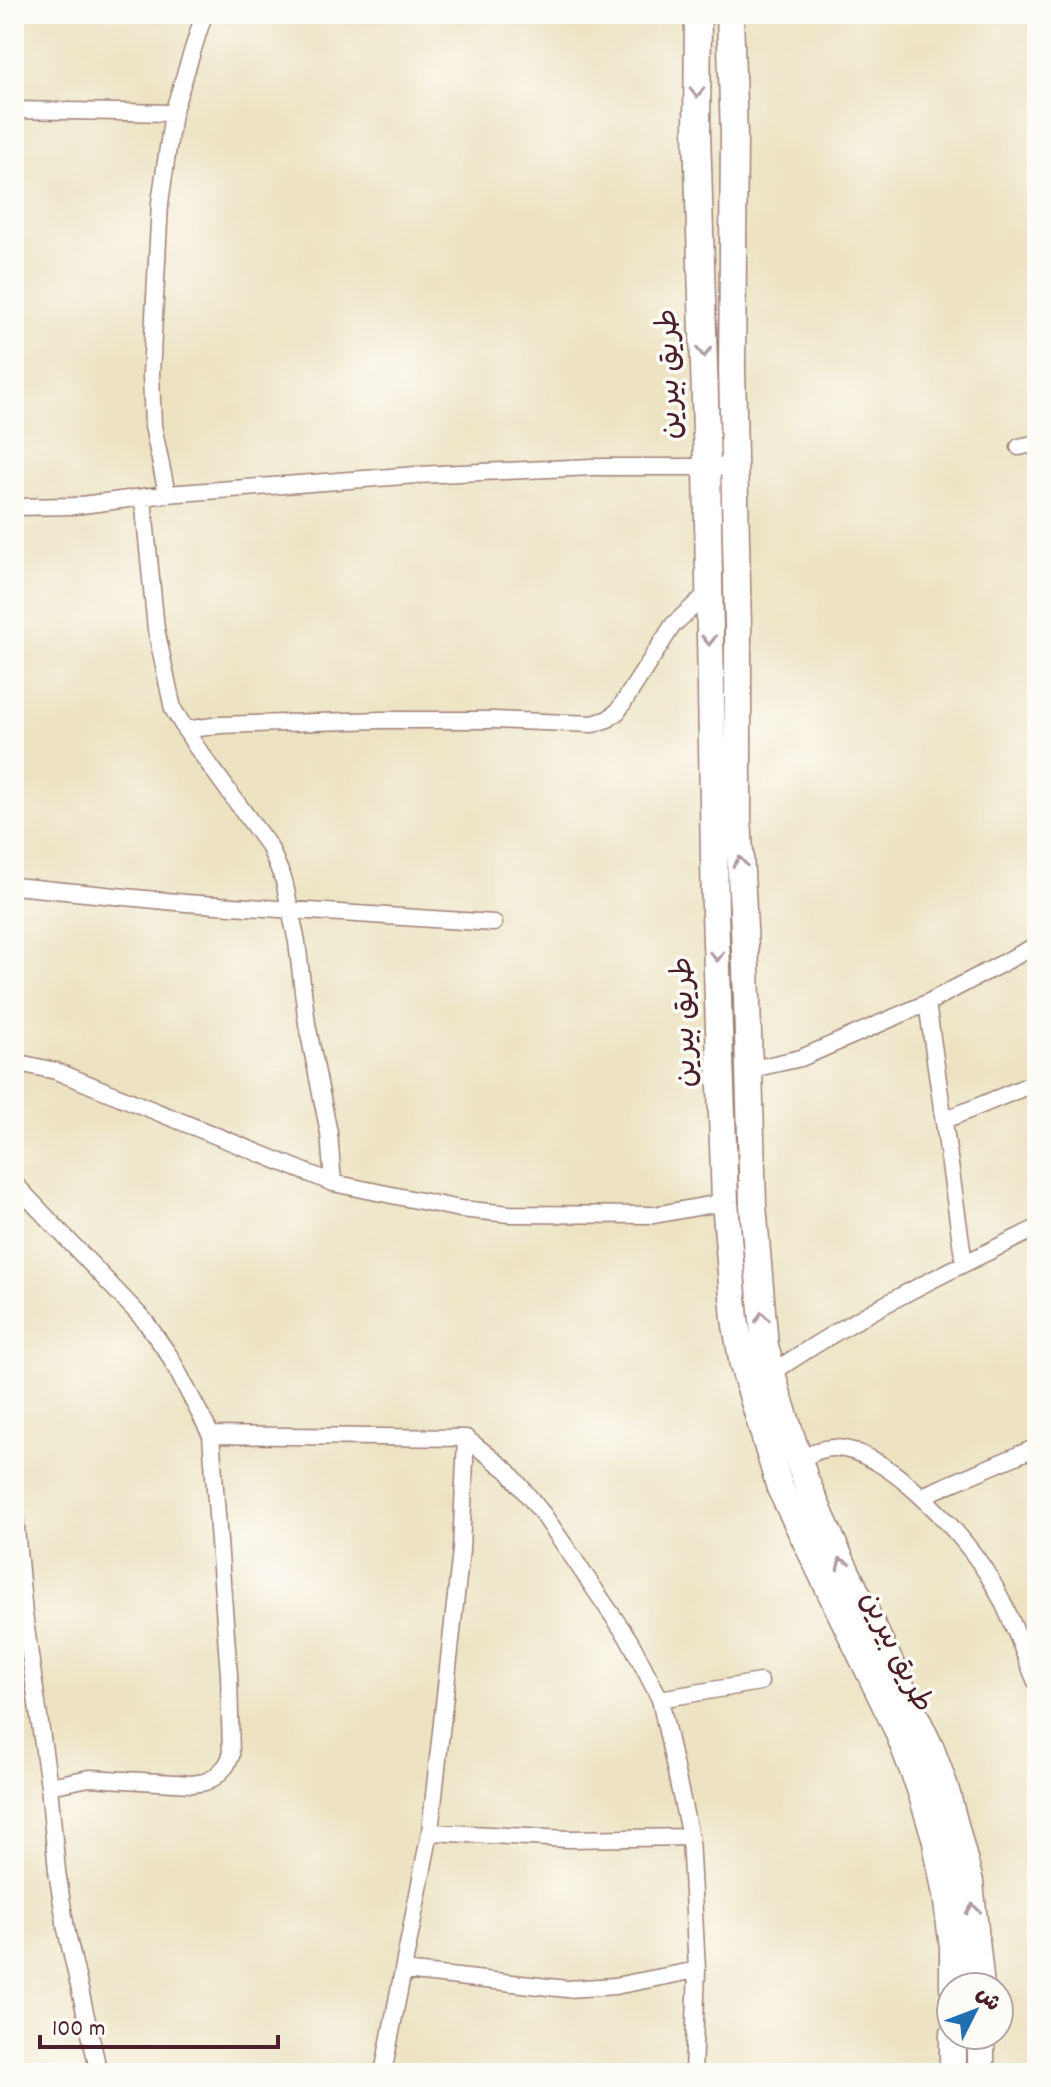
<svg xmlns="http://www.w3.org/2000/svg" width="1051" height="2087" viewBox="0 0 1051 2087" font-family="Dekko,'Playpen Sans Arabic',sans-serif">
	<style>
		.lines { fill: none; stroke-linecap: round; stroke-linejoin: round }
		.minor-casing { stroke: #9c8177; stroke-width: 19 }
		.primary-casing { stroke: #9c8177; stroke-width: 29 }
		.minor { stroke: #fff; stroke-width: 16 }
		.primary { stroke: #fff; stroke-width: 26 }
		.oneway { stroke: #ae9aa0 }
		.labels { text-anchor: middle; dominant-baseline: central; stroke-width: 7; stroke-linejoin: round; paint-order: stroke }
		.street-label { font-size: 30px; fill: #4a1f2b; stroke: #fdfcf7 }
	</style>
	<rect width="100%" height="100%" fill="#fdfcf7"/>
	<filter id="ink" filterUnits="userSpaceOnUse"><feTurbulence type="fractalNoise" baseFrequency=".0125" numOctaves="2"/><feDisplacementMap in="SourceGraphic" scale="16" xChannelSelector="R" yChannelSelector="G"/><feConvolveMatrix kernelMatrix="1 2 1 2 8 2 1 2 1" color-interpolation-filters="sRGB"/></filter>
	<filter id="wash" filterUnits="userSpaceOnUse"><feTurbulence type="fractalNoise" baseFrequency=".006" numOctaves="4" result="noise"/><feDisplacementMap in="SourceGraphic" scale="32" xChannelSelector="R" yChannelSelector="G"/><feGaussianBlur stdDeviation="1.8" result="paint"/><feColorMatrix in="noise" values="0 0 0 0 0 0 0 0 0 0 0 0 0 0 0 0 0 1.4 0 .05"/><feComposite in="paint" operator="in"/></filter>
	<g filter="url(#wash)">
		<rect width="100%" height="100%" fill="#ede3c3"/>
	</g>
	<g filter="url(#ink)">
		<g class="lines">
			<defs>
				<path id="minor" d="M1036 14 1037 22
					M14 110 173 113
					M1019 447 1037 443
					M167 494 153 426 151 374 160 203 173 113 204 14
					M143 498 156 629 173 709 195 745 270 848 284 881 297 942 307 1024 329 1133 333 1183
					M14 507 74 506 167 494 417 475 593 467H733
					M185 730 220 725 381 720H494L593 724 608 719 618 711 673 625 709 592
					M14 886 186 903 494 923
					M927 1003 964 1263
					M14 1062 56 1071 333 1183 460 1209 510 1214 654 1215 725 1202
					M748 1070 801 1058 927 1003 1037 945
					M945 1120 1037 1082
					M14 1183 145 1321 169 1355 211 1435 229 1675 231 1756 226 1766 215 1777 205 1782 192 1784 90 1778 49 1786
					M772 1373C855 1316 946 1272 1037 1228
					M211 1435 466 1438 508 1471 543 1514 630 1641 660 1699 690 1837 697 1970 693 2073
					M799 1461C810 1455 819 1448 832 1448 883 1445 961 1532 986 1572 1008 1606 1021 1647 1037 1684
					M922 1496 1037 1447
					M14 1507 24 1614 49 1786 57 1871 66 1929 99 2073
					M660 1699 760 1682
					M430 1832 569 1839 690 1837
					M404 1971 567 1989 615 1986 697 1970
					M383 2073 430 1832 461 1550 466 1438"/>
				<path id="primary" d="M698 14 697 131 707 466 715 913 725 1202 735 1319 743 1365 780 1488 897 1729 919 1786 935 1837 946 1895 953 1947V1987
					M730 14 734 136 732 370 738 627V816L746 967 753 1205 765 1346 777 1392 805 1479 832 1541 931 1749 945 1787 970 1882 981 1987
					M953 2073V2035
					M981 2073V2035"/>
			</defs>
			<use href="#minor" class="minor-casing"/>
			<use href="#primary" class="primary-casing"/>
			<use href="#minor" class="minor"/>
			<use href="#primary" class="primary"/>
		</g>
		<defs><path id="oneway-chevron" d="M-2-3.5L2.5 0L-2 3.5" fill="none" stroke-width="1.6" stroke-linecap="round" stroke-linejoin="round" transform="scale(2)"/></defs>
		<g class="oneway">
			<use href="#oneway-chevron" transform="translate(697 92) rotate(90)"/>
			<use href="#oneway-chevron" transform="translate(704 352) rotate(88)"/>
			<use href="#oneway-chevron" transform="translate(709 640) rotate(89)"/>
			<use href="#oneway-chevron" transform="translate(740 862) rotate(-93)"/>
			<use href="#oneway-chevron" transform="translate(717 956) rotate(88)"/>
			<use href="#oneway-chevron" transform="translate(762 1317) rotate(-96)"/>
			<use href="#oneway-chevron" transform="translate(842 1563) rotate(-115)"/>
			<use href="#oneway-chevron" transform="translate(973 1909) rotate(-97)"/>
		</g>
	</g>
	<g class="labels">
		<g class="street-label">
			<text transform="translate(672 374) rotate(-92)">طريق بيرين</text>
			<text transform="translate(687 1022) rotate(-92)">طريق بيرين</text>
			<text transform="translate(894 1653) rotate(64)">طريق بيرين</text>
		</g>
	</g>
	<rect width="1051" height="2087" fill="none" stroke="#fdfcf7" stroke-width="48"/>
	<g transform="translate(975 2011) rotate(48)"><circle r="38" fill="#fdfcf7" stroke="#b5a4a5" stroke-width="2"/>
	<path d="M0-6L14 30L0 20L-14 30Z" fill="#1f6fb2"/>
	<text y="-12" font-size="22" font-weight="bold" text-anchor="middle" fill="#4a1f2b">ش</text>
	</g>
	<path d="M40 2035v12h238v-12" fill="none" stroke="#4a1f2b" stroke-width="4"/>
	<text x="52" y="2035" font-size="24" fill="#4a1f2b" stroke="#fdfcf7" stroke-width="6" paint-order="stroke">100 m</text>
</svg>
